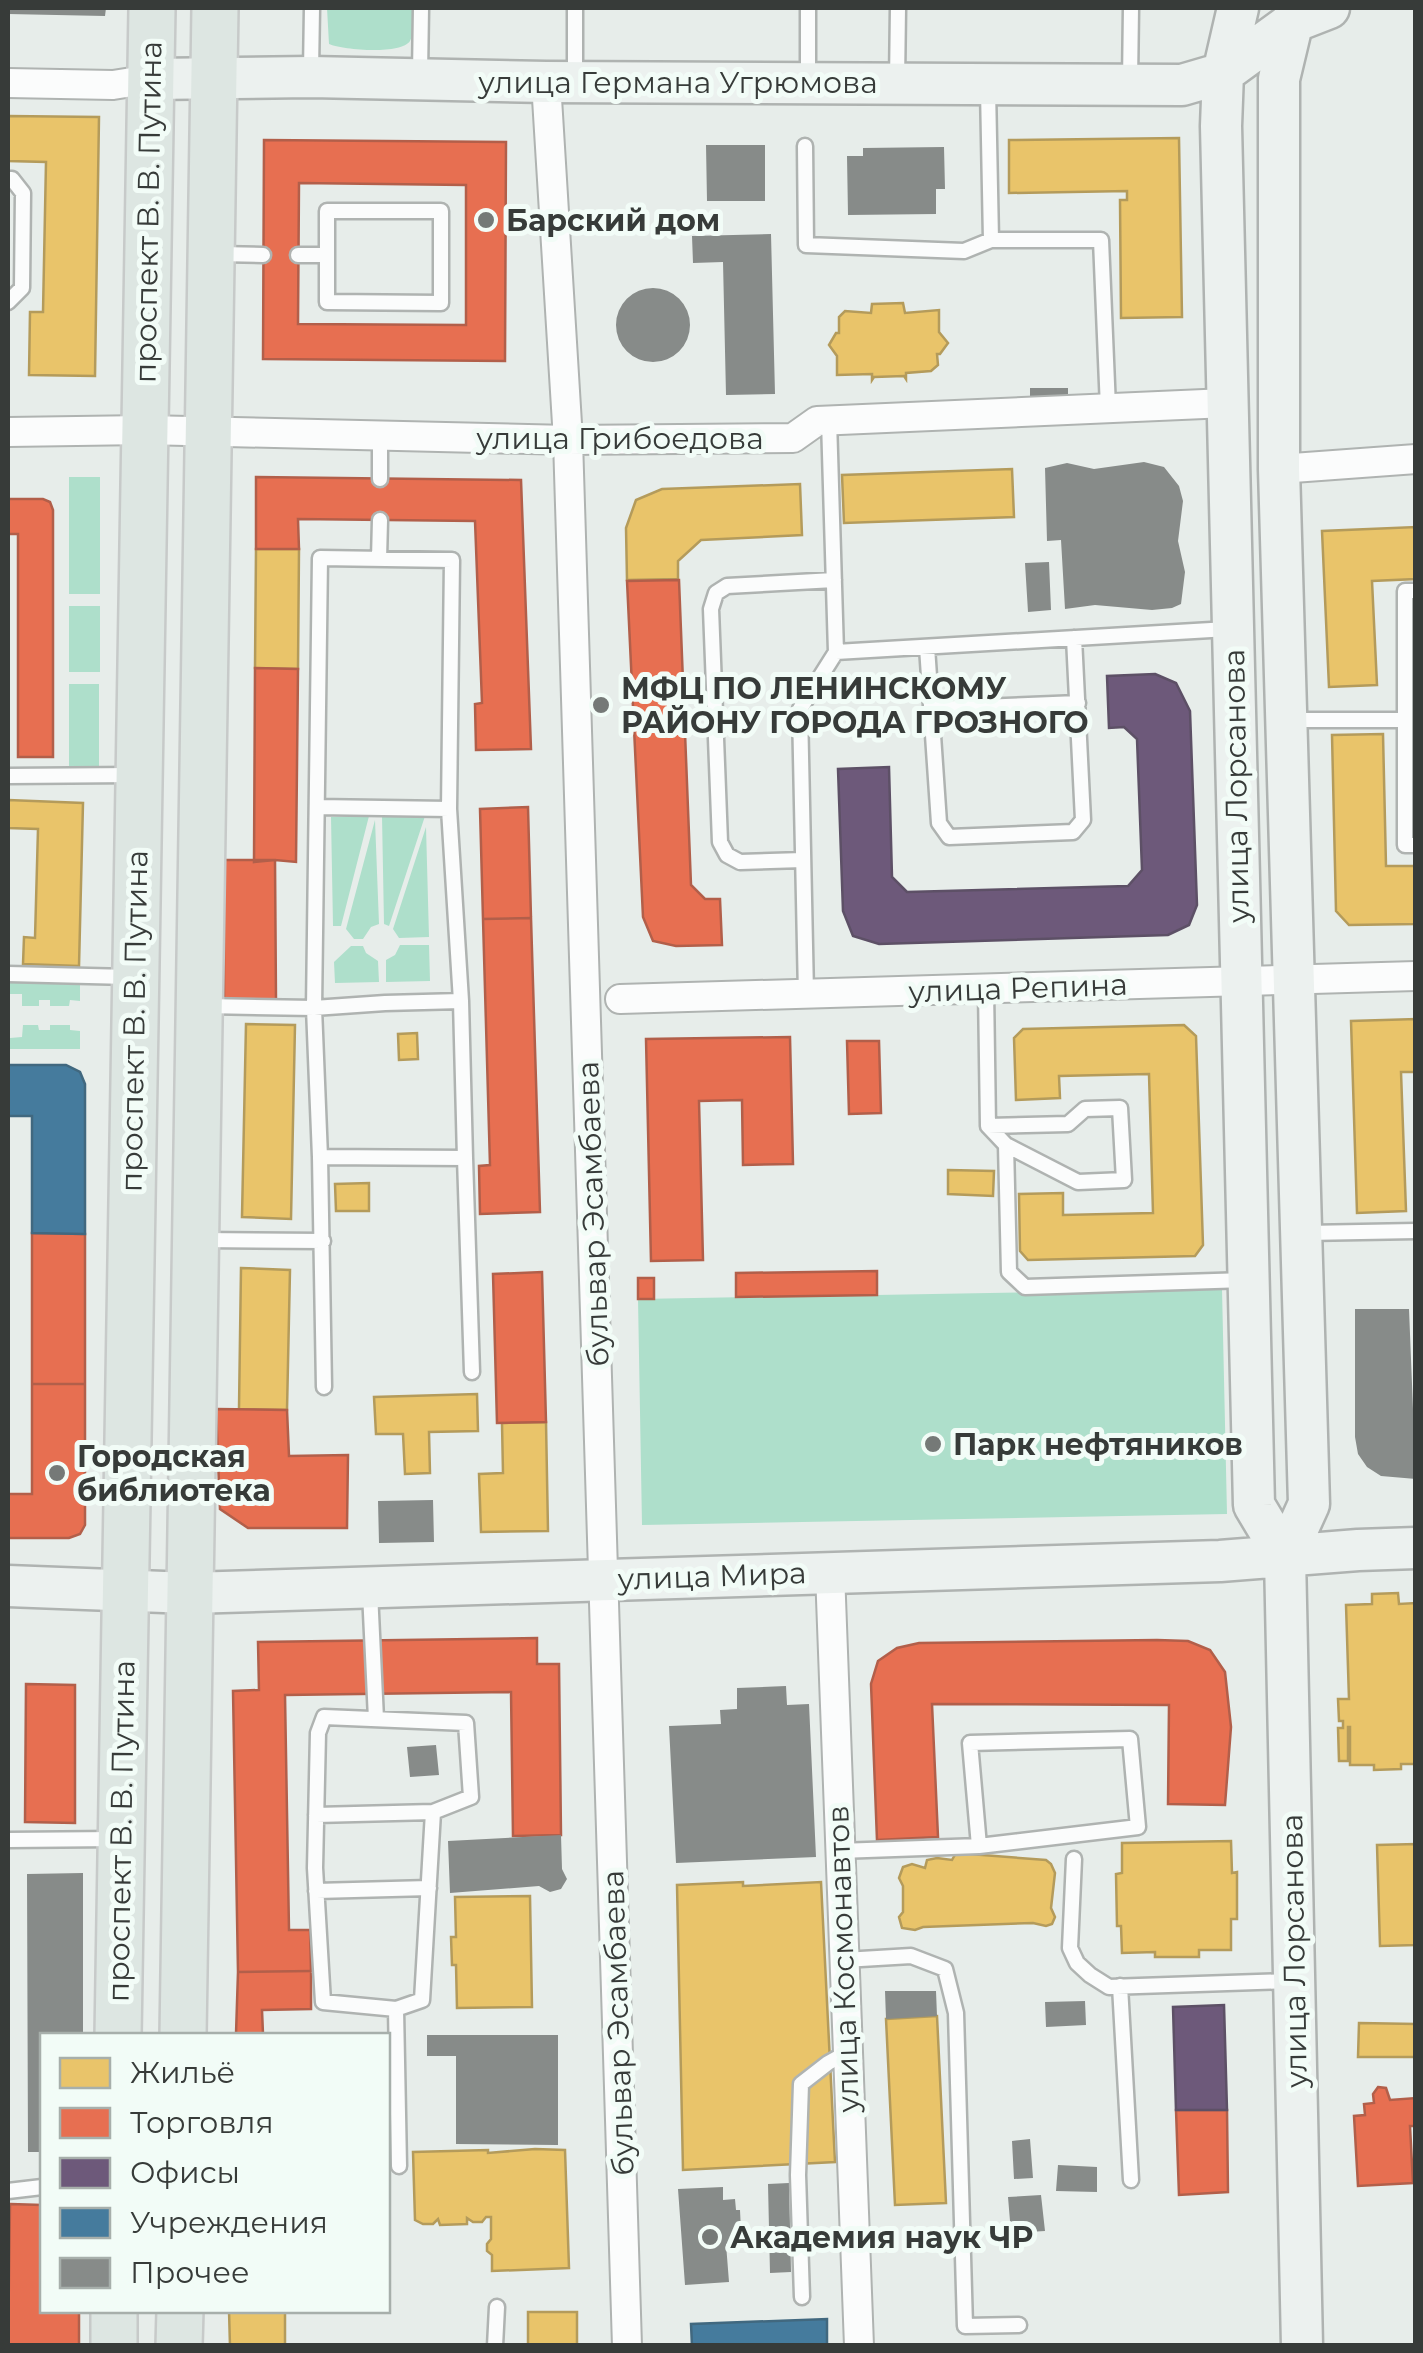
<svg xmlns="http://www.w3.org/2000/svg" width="1423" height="2353" viewBox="0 0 1423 2353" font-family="Montserrat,sans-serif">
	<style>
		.green { fill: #aedfcb }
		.homes { fill: #e9c46a; stroke: #b49b5b; stroke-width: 2.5 }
		.shops { fill: #e76f51; stroke: #b25f4a; stroke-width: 2.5; fill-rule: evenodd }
		.offices { fill: #6d597a; stroke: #5d5066; stroke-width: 2.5 }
		.public { fill: #457b9d; stroke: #41687f; stroke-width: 2.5 }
		.building { fill: #878b89 }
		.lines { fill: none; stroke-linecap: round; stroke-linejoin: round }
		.lane-casing { stroke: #afb3b1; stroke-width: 19 }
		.street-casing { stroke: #afb3b1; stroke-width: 32 }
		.secondary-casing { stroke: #afb3b1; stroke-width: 45 }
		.primary-casing { stroke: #c7cac9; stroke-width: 50 }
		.lane { stroke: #fbfcfc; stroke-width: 14 }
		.street { stroke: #fbfcfc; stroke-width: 28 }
		.secondary { stroke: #ecf1ef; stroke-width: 40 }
		.primary { stroke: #dde6e2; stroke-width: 45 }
		.poi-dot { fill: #757977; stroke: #f2fcf7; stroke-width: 4 }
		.labels { text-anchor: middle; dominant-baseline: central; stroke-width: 10; stroke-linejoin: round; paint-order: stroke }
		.street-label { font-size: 30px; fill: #373b39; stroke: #f2fcf7 }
		.poi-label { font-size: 30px; font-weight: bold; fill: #373b39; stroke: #f2fcf7; text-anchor: start }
	</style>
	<rect width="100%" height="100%" fill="#e7edea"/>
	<path class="green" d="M327 8H412C412 17 415 32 410 41 401 55 343 50 329 44Z
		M69 477H100V594H69Z
		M69 606H100V672H69Z
		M69 684H99V767L69 766Z
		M369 816 341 926H333L331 817Z
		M382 816H425L389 926 384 924Z
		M375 820 379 924 371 927 363 939H354L346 929Z
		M426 827 429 937 399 938 393 929Z
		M400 945H429L430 981 386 982V960L395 955Z
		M351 946H363L366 953 378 961 379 982 335 983 334 962Z
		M80 982V1001L70 1000 69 1006H50V1000H39V1006H22V994H10V983Z
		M23 1025H38L39 1030H50V1025H70V1030L80 1031V1049H10V1038L22 1037Z
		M1222 1289 1227 1514 642 1525 638 1299Z"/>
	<path class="homes" d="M8 116 99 117 95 376 29 375 30 312H43L46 162 8 161Z
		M1179 138 1182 317 1121 318 1120 200H1127V191L1009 193V140Z
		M903 303 905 313 939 310V332L948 343 940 354H937L938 365 931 371 906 373V379L904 376 874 377 872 380V374L837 375V356L829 345 836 333H839V317L845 311 871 313 872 304Z
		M1012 469 1014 517 844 523 842 475Z
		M800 484 802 535 701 540 678 561V579L627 580 626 528 636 500 662 489Z
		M1416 527V579L1372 581 1377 685 1329 687 1322 531Z
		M256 549H299L298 669 255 668Z
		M1383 734 1386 866H1416V924L1349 925 1336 911 1332 735Z
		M8 800 83 803 79 966 23 964 24 937 35 938 38 829 8 828Z
		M1416 1019V1072H1401L1406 1211 1357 1213 1351 1021Z
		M246 1024 295 1025 291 1219 242 1217Z
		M1184 1025 1196 1036 1203 1245 1195 1256 1028 1260 1020 1251 1019 1194 1063 1193V1215L1153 1213 1149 1074 1059 1076 1060 1098 1016 1100 1014 1038 1023 1029Z
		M417 1033 418 1059 399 1060 398 1034Z
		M948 1170 994 1171 993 1196 948 1194Z
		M369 1183V1211H336L335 1184Z
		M241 1268 290 1270 287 1410 239 1409Z
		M477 1394 478 1431 429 1432 430 1473 405 1474 403 1434H376L374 1397Z
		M546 1422 548 1531 481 1532 479 1474 503 1473 502 1423Z
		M1398 1593 1399 1604 1416 1603V1764H1401V1769L1374 1770V1765H1350V1727H1348V1761H1339L1338 1728H1343V1721H1339L1338 1699H1349L1346 1605 1372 1604V1594Z
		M1231 1841 1232 1873 1237 1872V1919H1231V1950H1199V1957H1155V1952L1122 1953 1121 1926H1117L1116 1874 1122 1873V1843Z
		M1416 1844V1945L1380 1946 1377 1845Z
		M956 1853 1046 1860 1051 1864 1055 1873 1051 1908 1055 1917 1052 1924 1046 1926 1033 1923 923 1927 915 1930 902 1928 899 1917 903 1912V1886L899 1878 903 1867 912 1864 925 1868 927 1860 937 1858 952 1860Z
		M743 1882V1886L821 1882 835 2162 683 2170 677 1885Z
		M530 1896 532 2007 457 2008 456 1965H452L451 1937H456L455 1897Z
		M937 2016 946 2203 895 2205 886 2019Z
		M1359 2023 1416 2024V2057H1358Z
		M535 2149 565 2150 569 2268 492 2271V2255L487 2251V2244L491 2239V2217H486L482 2222H473L467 2218V2224L440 2225 438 2219 433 2224H423L415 2220 413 2152 488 2150V2153Z
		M229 2310H285V2346H230Z
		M528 2312H577V2346H528Z"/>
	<path class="shops" d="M264 140 506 142 505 361 263 359ZM299 183 466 185V325L298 324Z
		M256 477 521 480 531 749 476 750 475 704 482 703 475 521 298 519 299 549H256Z
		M8 499H43L50 502 53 510V757H18V534H8Z
		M679 580 691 885 705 899H720L722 945 676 946 653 941 643 917 627 581Z
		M255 668 298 669 296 862 275 860 254 862Z
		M528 807 531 918 483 919 480 809Z
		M224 860H275L276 1001H224Z
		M531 918 540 1212 480 1214 479 1166 490 1165 483 919Z
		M790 1037 793 1164 743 1165 742 1100 699 1101 703 1260 651 1261 646 1039Z
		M847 1041H879L881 1113 849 1114Z
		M32 1233 85 1234V1384H32Z
		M877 1271V1295L736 1297V1273Z
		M542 1272 546 1422 497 1423 493 1274Z
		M638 1278H654V1299H638Z
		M32 1384H85V1525L80 1534 69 1538H8V1494H32Z
		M216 1409 287 1410 289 1456 348 1455 347 1528H248L220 1509Z
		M537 1638V1664H559L561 1835 513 1836 511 1692 285 1695 289 1930H310L311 1971 238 1972 233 1691 259 1690 258 1642Z
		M1157 1640 1188 1641 1210 1650 1225 1672 1231 1727 1225 1805 1168 1804 1169 1705 932 1704 938 1837 877 1840 871 1684 878 1661 897 1648 919 1643Z
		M26 1684 75 1685V1823L25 1822Z
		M311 1971V2009L262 2010 263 2034H236L238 1972Z
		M1378 2087 1386 2088 1390 2100 1416 2098V2126H1410L1413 2183 1358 2186 1354 2116 1365 2115 1364 2104 1374 2103 1373 2094Z
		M1176 2110H1227L1228 2192 1179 2195Z
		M10 2204 42 2205V2310H79V2346H8Z"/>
	<path class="offices" d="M1155 674 1176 683 1190 711 1197 905 1189 925 1168 935 879 944 853 936 843 911 838 769 889 767 892 877 907 892 1128 886 1142 870 1137 739 1124 727 1109 728 1107 676Z
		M1224 2005 1227 2110H1176L1173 2007Z"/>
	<path class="public" d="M8 1065H66L80 1072 85 1084V1234L32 1233V1116H8Z
		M827 2319V2346H692L691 2324Z"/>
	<path class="building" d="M8 8H106L105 16 8 14Z
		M706 145H765V201H707Z
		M944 147 945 189H936V214L848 215 847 156H863V148Z
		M771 234 775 394 726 395 723 262 693 263 692 236Z
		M616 325a37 37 0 1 1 74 0a37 37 0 1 1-74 0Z
		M1030 388H1068V404H1030Z
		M1144 462 1164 467 1179 486 1183 501 1178 541 1185 572 1181 604 1172 608 1152 610 1095 605 1065 609 1061 540 1047 541 1045 468 1067 463 1094 469Z
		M1049 562 1051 610 1028 612 1025 563Z
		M1355 1309H1409L1413 1409 1416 1412V1479L1381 1476 1367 1467 1358 1454 1355 1437Z
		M433 1500 434 1542 379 1543 378 1501Z
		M786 1686 787 1705 809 1704 816 1857 676 1863 669 1726 721 1724 720 1710 737 1709V1688Z
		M436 1745 439 1775 410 1777 407 1747Z
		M561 1835 562 1869 567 1879 561 1889 550 1892 539 1886 450 1893 448 1841Z
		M83 1873V2036H42V2152H28L27 1874Z
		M885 1991H936L937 2016 886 2019Z
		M1085 2001 1086 2025 1046 2027 1045 2002Z
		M427 2035H558V2145L456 2144V2056H427Z
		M1030 2139 1033 2178 1014 2179 1012 2141Z
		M1058 2165 1097 2167V2192L1056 2191Z
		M789 2183 791 2272 770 2273 768 2184Z
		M723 2187V2200L735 2199 736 2210H740L741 2231 738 2232V2243L726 2244 729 2282 685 2285 678 2189Z
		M1041 2195 1045 2231 1011 2233 1008 2197Z"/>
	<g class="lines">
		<defs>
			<path id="lane" d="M808 8V82
				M311 71 312 8
				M420 74 421 8
				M575 76V8
				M897 82 898 8
				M1130 82 1131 8
				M988 89 991 240H1101L1108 408
				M805 146 806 245 964 251 991 240
				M8 179H12L23 193 22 288 8 302
				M327 211H441V303L327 302Z
				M219 254 263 255
				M298 255H326
				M829 420 836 652 1228 629
				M380 479V436
				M379 559 380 520
				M1416 591H1405V845H1416
				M927 647 939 823 949 837 1073 832 1083 820 1074 638
				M931 709 1078 703
				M1287 720H1405
				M8 776 133 775
				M449 809 461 1001 465 1158 320 1157 314 1008 385 1003 461 1001
				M803 860 740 862 727 855 720 842 711 609 716 593 727 586 834 580
				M8 974 129 977
				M986 989 988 1126 1006 1145 1009 1272 1025 1287 1246 1280
				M806 994 800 709 836 652
				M205 1006 314 1008 320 558 452 560 449 809 317 807
				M988 1126 1068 1124 1085 1109 1120 1108 1124 1180 1078 1182 1006 1145
				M320 1157 324 1387
				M465 1158 472 1372
				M1306 1233 1416 1231
				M201 1240 323 1241
				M370 1592 376 1719
				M316 1815 433 1812
				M8 1840 115 1839
				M839 1851 979 1846 1138 1827 1130 1739 970 1743 979 1846
				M1074 1859 1070 1948 1077 1963 1090 1975 1109 1987 1289 1981
				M316 1891 429 1888
				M844 1960 911 1956 945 1969 956 2013 965 2326 1019 2325
				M1120 1986 1131 2180
				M396 2009 323 2002 315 1868 318 1733 324 1717 466 1723 471 1797 433 1812 422 2000 396 2009 399 2166
				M8 2191 42 2187
				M802 2297 798 2175 801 2084 828 2063 846 2053
				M495 2346 497 2307"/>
			<path id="street" d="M546 82 568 440 627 2346
				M8 83 113 85 151 79
				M8 432 145 430 568 440 793 438 817 421 1227 403
				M1279 469 1416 459
				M620 999 1416 976
				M830 1572 859 2346"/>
			<path id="secondary" d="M1238 8 1223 73 1221 126 1254 1505 1285 1557
				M1296 8 1279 79V469L1309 1504 1285 1557 1302 2346
				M151 79 311 77 546 82 1182 85 1223 73 1293 22 1329 8
				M8 1586 190 1593 1220 1561 1358 1550 1416 1548"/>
			<path id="primary" d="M118 2036 152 8
				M183 2036 215 8
				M114 2346V2310
				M179 2346 180 2310"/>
		</defs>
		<use href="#lane" class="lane-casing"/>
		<use href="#street" class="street-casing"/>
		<use href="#secondary" class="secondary-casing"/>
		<use href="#primary" class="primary-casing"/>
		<use href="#lane" class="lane"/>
		<use href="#street" class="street"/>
		<use href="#secondary" class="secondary"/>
		<use href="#primary" class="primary"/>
	</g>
	<g class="poi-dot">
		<circle cx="486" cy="220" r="10"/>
		<circle cx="601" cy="705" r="10"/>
		<circle cx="933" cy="1444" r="10"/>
		<circle cx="57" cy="1473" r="10"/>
		<circle cx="710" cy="2237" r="10"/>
	</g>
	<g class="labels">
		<g class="street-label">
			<text x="678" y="82">улица Германа Угрюмова</text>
			<text transform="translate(148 212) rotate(-89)">проспект В. В. Путина</text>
			<text x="620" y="438">улица Грибоедова</text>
			<text transform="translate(1236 786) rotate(-91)">улица Лорсанова</text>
			<text transform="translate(1018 988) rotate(-2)">улица Репина</text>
			<text transform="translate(134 1021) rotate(-89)">проспект В. В. Путина</text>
			<text transform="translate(593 1214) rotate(-92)">бульвар Эсамбаева</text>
			<text transform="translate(712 1576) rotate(-2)">улица Мира</text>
			<text transform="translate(121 1831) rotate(-89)">проспект В. В. Путина</text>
			<text transform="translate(1294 1951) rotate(-91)">улица Лорсанова</text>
			<text transform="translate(843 1959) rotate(-92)">улица Космонавтов</text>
			<text transform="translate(618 2023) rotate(-92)">бульвар Эсамбаева</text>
		</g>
		<g class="poi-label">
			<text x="506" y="220">Барский дом</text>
			<text x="621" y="688">МФЦ ПО ЛЕНИНСКОМУ<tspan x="621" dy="34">РАЙОНУ ГОРОДА ГРОЗНОГО</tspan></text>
			<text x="953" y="1444">Парк нефтяников</text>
			<text x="77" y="1456">Городская<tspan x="77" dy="34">библиотека</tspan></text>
			<text x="730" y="2237">Академия наук ЧР</text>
		</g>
	</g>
	<rect width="1423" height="2353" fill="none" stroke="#373b39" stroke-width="20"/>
	<rect x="40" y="2033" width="350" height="280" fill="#f2fcf7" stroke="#a7afab" stroke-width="2.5"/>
	<rect x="60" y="2058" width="50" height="30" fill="#e9c46a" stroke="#a7afab" stroke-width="2.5"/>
	<text x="130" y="2083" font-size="30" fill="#373b39">Жильё</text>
	<rect x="60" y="2108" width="50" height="30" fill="#e76f51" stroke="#a7afab" stroke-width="2.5"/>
	<text x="130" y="2133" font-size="30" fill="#373b39">Торговля</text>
	<rect x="60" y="2158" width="50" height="30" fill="#6d597a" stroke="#a7afab" stroke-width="2.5"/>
	<text x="130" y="2183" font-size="30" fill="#373b39">Офисы</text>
	<rect x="60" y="2208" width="50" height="30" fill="#457b9d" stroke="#a7afab" stroke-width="2.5"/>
	<text x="130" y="2233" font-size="30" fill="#373b39">Учреждения</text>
	<rect x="60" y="2258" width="50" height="30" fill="#878b89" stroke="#a7afab" stroke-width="2.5"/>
	<text x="130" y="2283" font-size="30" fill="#373b39">Прочее</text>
</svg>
